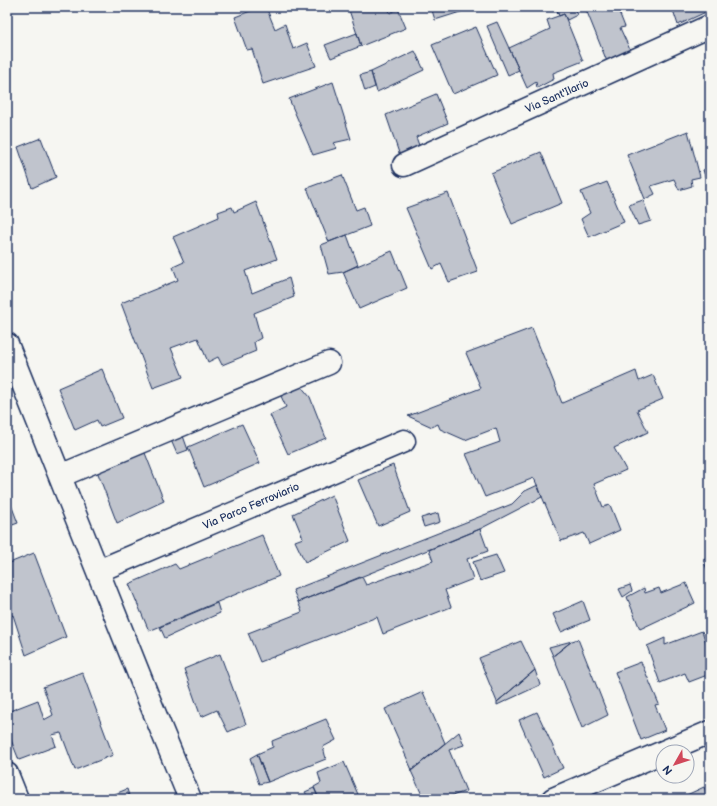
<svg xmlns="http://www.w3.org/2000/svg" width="717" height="806" viewBox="0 0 717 806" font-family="'Balsamiq Sans',sans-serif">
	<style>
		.building { fill: #c0c4cd; stroke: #1b2f5e }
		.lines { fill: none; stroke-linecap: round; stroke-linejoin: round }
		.street-casing { stroke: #1b2f5e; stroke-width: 25 }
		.street { stroke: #f6f6f2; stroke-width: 22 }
		.labels { text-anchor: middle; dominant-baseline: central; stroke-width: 3; stroke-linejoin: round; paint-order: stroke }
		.street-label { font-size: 11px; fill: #1b2f5e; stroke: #f6f6f2 }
	</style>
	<rect width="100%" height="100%" fill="#f6f6f2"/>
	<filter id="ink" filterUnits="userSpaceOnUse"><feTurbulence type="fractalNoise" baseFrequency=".025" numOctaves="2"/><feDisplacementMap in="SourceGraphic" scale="8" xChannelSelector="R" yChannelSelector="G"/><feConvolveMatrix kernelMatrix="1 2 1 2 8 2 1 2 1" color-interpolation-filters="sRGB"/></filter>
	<g filter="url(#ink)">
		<path class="building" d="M252 7H266L275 29 285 24 293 49 307 43 316 66 263 84 252 49 247 50 235 17 253 10Z
			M348 7H388L390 13 398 9 406 28 361 46Z
			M431 7H476L435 20Z
			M556 7H574L577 15 567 20 564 14 559 16Z
			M585 7H601L603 11 611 7H617L625 27 620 28 632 54 608 64Z
			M672 7H710V10L678 25Z
			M564 14 583 61 553 73 554 79 537 88 536 82 527 88 509 48 550 29 547 20Z
			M497 22 519 70 508 75 487 26Z
			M476 27 497 75 453 94 432 45Z
			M357 33 361 46 331 58 325 45Z
			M415 51 424 70 377 92 371 72Z
			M371 72 375 87 365 91 360 75Z
			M333 82 351 139 333 143 337 148 313 155 289 99Z
			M436 94 448 123 416 137 420 148 400 156 386 115Z
			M688 131 700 177 691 179 692 186 679 190 674 179 651 186 655 194 645 199 627 155Z
			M41 138 56 177 32 188 18 147Z
			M541 152 562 203 512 224 491 173Z
			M710 168V191L703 170Z
			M342 175 356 210 364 207 370 226 329 242 307 188Z
			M607 182 624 222 589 237 581 219 590 213 581 192Z
			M448 193 478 272 449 282 441 264 432 269 406 208Z
			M643 200 651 221 638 225 629 205Z
			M256 202 277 259 245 271 252 293 289 278 294 297 254 313 261 338 254 342 256 351 222 365 218 357 208 362 198 338 171 348 183 377 153 388 121 303 178 280 173 267 184 262 173 237 219 217 218 212 232 207 234 212Z
			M347 235 358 265 343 272 329 274 321 245Z
			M392 251 407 288 359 309 343 272Z
			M532 328 562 403 636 371 639 381 653 375 663 399 637 410 648 432 614 448 626 470 594 484 603 507 610 505 620 530 589 544 584 533 561 541 534 478 485 497 466 454 500 442 496 428 465 440 440 429 438 424 432 427 408 416 481 388 466 353Z
			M102 369 122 418 100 427 97 420 75 430 58 388Z
			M300 385 310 397 326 438 288 454 270 415 286 407 280 394Z
			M242 424 260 463 204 487 188 447Z
			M182 433 188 450 177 454 170 438Z
			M145 453 164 501 117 523 97 471Z
			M393 465 410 512 378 526 358 480Z
			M538 485 542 497 480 529 298 602 293 590 512 504 525 491Z
			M7 494 18 523 7 527Z
			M332 495 350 541 305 562 295 541 303 538 293 514Z
			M438 513 440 522 424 527 421 518Z
			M480 529 488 551 467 559 473 579 445 590 451 607 383 634 377 617 260 662 248 633 302 612 298 602 362 577 366 585 433 561 429 550Z
			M262 535 279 576 149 631 129 584 175 564 179 569Z
			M34 553 66 637 26 655 13 615 7 618V564Z
			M496 555 504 573 480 581 473 562Z
			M710 557V576L703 560Z
			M686 583 695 603 640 629 627 597 644 588 645 593 659 588 661 593Z
			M630 585 632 591 623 597 619 589Z
			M583 601 590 620 561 632 553 614Z
			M217 603 220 613 165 638 160 627Z
			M702 631 710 654V674L689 682 685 673 660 683 647 646 665 638V645Z
			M578 639 608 715 582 728 553 656 572 641Z
			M521 641 535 670 497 702 479 658Z
			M572 641 553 656 549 647Z
			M220 654 246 724 228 732 217 710 201 717 184 669Z
			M641 662 659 704 655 705 665 730 641 740 615 672Z
			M535 670 540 685 497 705V702Z
			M82 672 113 755 75 770 61 733 52 735 56 746 19 760 7 730V712L38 700 44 720 53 715 43 687Z
			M423 692 445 743 412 770 385 709Z
			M537 712 563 768 544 777 519 720Z
			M326 719 336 740 323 747 326 759 268 782 257 754 273 747 272 741Z
			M459 732 464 745 449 750 466 791 444 799H424L411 771Z
			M257 754 268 782 259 784 250 758Z
			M344 762 360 799H319L314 787 321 783 318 773Z
			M704 787 709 799H678Z
			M314 788 319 799H309L305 792Z
			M127 789 130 799H103Z"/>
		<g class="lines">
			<defs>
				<path id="street" d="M404 165 710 26
					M7 344 150 702 190 799
					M60 476 329 363
					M98 571 404 441
					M663 752 710 732
					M7 774 17 799
					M553 799 663 752"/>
			</defs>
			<use href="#street" class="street-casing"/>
			<use href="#street" class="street"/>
		</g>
	</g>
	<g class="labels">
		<g class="street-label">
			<text transform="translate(557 96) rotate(-24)">Via Sant'Ilario</text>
			<text transform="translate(251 506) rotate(-23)">Via Parco Ferroviario</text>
		</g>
	</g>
	<rect width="717" height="806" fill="none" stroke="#f6f6f2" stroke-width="24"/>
	<rect x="12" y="12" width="693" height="782" fill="none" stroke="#1b2f5e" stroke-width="1.5" filter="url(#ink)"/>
	<g transform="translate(675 764) rotate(231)"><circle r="19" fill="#f6f6f2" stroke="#9ea6b7"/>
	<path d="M0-3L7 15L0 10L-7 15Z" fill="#d1495b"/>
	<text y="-6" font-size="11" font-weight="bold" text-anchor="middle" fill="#1b2f5e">N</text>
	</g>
</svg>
